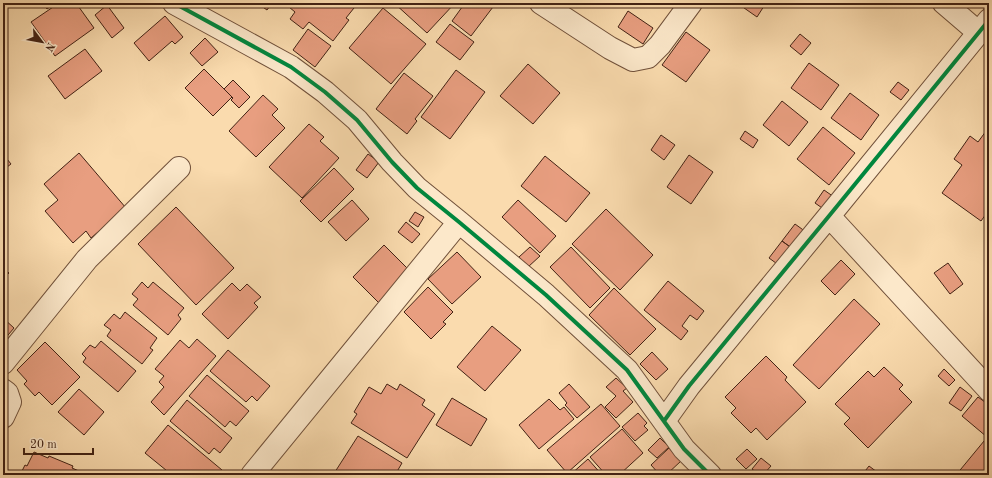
<svg xmlns="http://www.w3.org/2000/svg" width="992" height="478" viewBox="0 0 992 478" font-family="'Old Standard TT',serif">
	<style>
		.building { fill: #e89e80; stroke: #422214 }
		.lines { fill: none; stroke-linecap: round; stroke-linejoin: round }
		.street-casing { stroke: #70503a; stroke-width: 24 }
		.street { stroke: #fce8ca; stroke-width: 22 }
		.cycleway-casing { stroke: #fce8ca; stroke-width: 6 }
		.cycleway { stroke: #00873e; stroke-width: 4 }
	</style>
	<rect width="100%" height="100%" fill="#fadbae"/>
	<filter id="stains"><feTurbulence type="fractalNoise" baseFrequency=".005" numOctaves="4"/><feColorMatrix values="0 0 0 0 .2 0 0 0 0 .09 0 0 0 0 .02 0 0 0 .5 -.17"/></filter>
	<radialGradient id="worn" r=".72"><stop offset=".6" stop-color="#630" stop-opacity="0"/><stop offset="1" stop-color="#630" stop-opacity=".3"/></radialGradient>
	<path class="building" d="M42 3H55L47 9Z
		M59 3H76L94 28 55 56 31 22Z
		M257 3H272L267 10Z
		M292 3H358L346 18 349 20 333 41 309 22 303 29 290 19 295 12 289 7Z
		M394 3H455L427 33Z
		M465 3H496L471 36 452 21Z
		M737 3H766L757 17Z
		M107 5 124 28 112 38 95 15Z
		M383 8 426 44 391 84 349 48Z
		M628 11 653 28 643 44 618 27Z
		M165 16 183 37 175 44 172 41 149 61 134 43Z
		M450 24 474 42 460 60 436 42Z
		M308 29 331 46 315 67 293 50Z
		M686 32 710 50 686 82 662 65Z
		M800 34 811 43 801 55 790 46Z
		M205 38 218 52 202 66 190 53Z
		M85 49 102 71 65 99 48 76Z
		M809 63 839 85 821 110 791 88Z
		M528 64 560 93 533 124 500 96Z
		M204 69 232 97 213 116 185 88Z
		M456 70 485 92 450 139 421 117Z
		M404 73 433 96 415 119 417 121 407 134 376 109Z
		M233 80 250 97 239 108 231 100 233 98 224 89Z
		M898 82 909 90 901 100 890 92Z
		M850 93 879 115 861 140 831 118Z
		M263 95 278 109 272 115 285 128 256 157 229 131Z
		M782 101 808 122 789 146 763 125Z
		M309 124 324 137 320 141 339 158 302 198 269 167Z
		M823 127 855 153 829 185 797 159Z
		M989 127V210L981 221 942 193 962 165 954 159 970 136 978 142Z
		M745 131 758 140 753 148 740 139Z
		M661 135 675 145 664 160 651 150Z
		M79 153 126 208 91 238 86 231 73 243 45 211 58 200 44 184Z
		M3 154 11 164 3 170Z
		M368 154 379 162 367 178 356 170Z
		M689 155 713 172 691 204 667 187Z
		M545 156 590 193 566 222 521 186Z
		M334 168 354 189 321 222 300 201Z
		M824 190 834 197 825 210 815 203Z
		M352 200 369 219 346 241 328 222Z
		M518 200 556 236 540 253 502 217Z
		M176 207 234 268 196 305 138 244Z
		M606 209 653 255 620 290 572 244Z
		M415 212 424 217 418 227 409 221Z
		M406 222 420 234 412 243 398 232Z
		M795 224 806 232 793 249 782 241Z
		M782 241 793 249 780 266 769 258Z
		M384 245 411 272 380 304 353 277Z
		M530 247 540 256 528 267 519 257Z
		M571 247 610 288 590 308 550 267Z
		M457 252 481 277 452 304 428 279Z
		M841 260 855 274 835 295 821 281Z
		M948 263 963 284 950 294 934 273Z
		M3 267 9 273 3 279Z
		M668 281 704 311 697 320 690 315 682 326 688 331 681 340 644 310Z
		M142 282 148 288 153 282 184 308 178 315 181 319 168 335 133 305 138 299 132 294Z
		M232 283 240 291 247 284 261 297 254 303 258 307 228 339 202 314Z
		M428 287 453 312 443 322 446 324 431 339 404 312Z
		M614 288 656 329 630 355 589 315Z
		M854 299 880 324 819 389 793 365Z
		M125 312 157 338 150 348 153 350 142 364 107 336 111 330 104 325 114 314 120 319Z
		M3 318 14 328 3 341Z
		M492 326 521 350 485 391 457 367Z
		M197 339 216 356 164 415 151 402 164 387 159 382 164 376 155 369 180 340 189 348Z
		M101 341 136 371 118 392 83 362 86 358 82 354 90 345 95 348Z
		M45 342 80 377 52 405 39 392 35 396 24 384 27 381 17 370Z
		M228 350 270 386 257 401 252 396 246 402 210 371Z
		M652 352 668 369 656 380 640 364Z
		M766 356 787 377 785 380 806 402 767 440 756 428 751 433 731 413 736 408 725 397Z
		M884 367 903 385 899 389 912 402 868 448 844 424 850 418 835 404 868 371 874 377Z
		M944 369 955 380 949 386 938 376Z
		M207 375 249 411 236 426 230 421 225 427 189 396Z
		M616 378 627 388 623 391 633 402 616 418 605 407 616 396 606 387Z
		M387 384 397 390 400 384 425 400 422 405 435 414 407 458 351 423 357 414 354 412 369 387 381 394Z
		M569 384 590 407 577 418 565 405 567 403 559 393Z
		M960 387 972 396 961 411 949 403Z
		M79 389 104 412 84 435 58 412Z
		M978 397 989 405V434L987 437 962 416Z
		M452 398 487 419 471 446 436 425Z
		M549 399 560 410 564 407 574 419 539 449 519 425Z
		M187 400 232 438 220 453 214 448 209 454 170 421Z
		M601 404 620 426 567 473 547 450Z
		M638 413 647 423 644 426 648 430 635 441 622 427Z
		M168 425 222 470 218 475H172L145 453Z
		M622 429 643 453 619 475H606L590 457Z
		M989 435V471L986 475H956Z
		M358 436 402 463 395 475H333Z
		M660 438 669 447 657 458 648 450Z
		M669 448 681 461 666 475H660L651 465Z
		M747 449 757 459 746 469 736 459Z
		M34 452 48 458 49 456 73 466 72 468 88 475H20L25 465 27 466Z
		M761 458 771 466 763 475H760L752 469Z
		M588 459 602 475H570Z
		M869 466 881 475H862Z"/>
	<g class="lines">
		<defs>
			<path id="street" d="M174 3 291 67 325 92 357 120 392 162 417 188 459 222 546 295 627 370 684 449 710 475
				M541 3 610 48 633 60 648 57 660 45 691 3
				M944 3 979 33
				M829 216 989 390
				M3 363 87 259 179 168
				M3 390 7 393 10 402 3 417
				M664 421 689 386 829 216 989 20
				M252 475 459 222"/>
		</defs>
		<use href="#street" class="street-casing"/>
		<use href="#street" class="street"/>
		<defs>
			<path id="cycleway" d="M174 3 291 67 325 92 357 120 392 162 417 188 459 222 546 295 627 370 684 449 710 475
				M664 421 689 386 829 216 989 20"/>
		</defs>
		<use href="#cycleway" class="cycleway-casing"/>
		<use href="#cycleway" class="cycleway"/>
	</g>
	<rect width="992" height="478" fill="none" stroke="#fadbae" stroke-width="16"/>
	<rect x="4" y="4" width="984" height="470" fill="none" stroke="#422214" stroke-width="2"/>
	<rect x="8" y="8" width="976" height="462" fill="none" stroke="#422214"/>
	<g transform="translate(42 42) rotate(122)" stroke="#fce8ca" stroke-width="3" paint-order="stroke">
	<path d="M0-3L7 15L0 10L-7 15Z" fill="#422214"/>
	<text y="-6" font-size="11" font-weight="bold" text-anchor="middle" fill="#422214">N</text>
	</g>
	<path d="M24 448v6h69v-6" fill="none" stroke="#422214" stroke-width="2"/>
	<text x="30" y="448" font-size="12" fill="#422214" stroke="#fce8ca" stroke-width="3" paint-order="stroke">20 m</text>
	<rect width="100%" height="100%" filter="url(#stains)"/>
	<rect width="100%" height="100%" fill="url(#worn)"/>
</svg>
